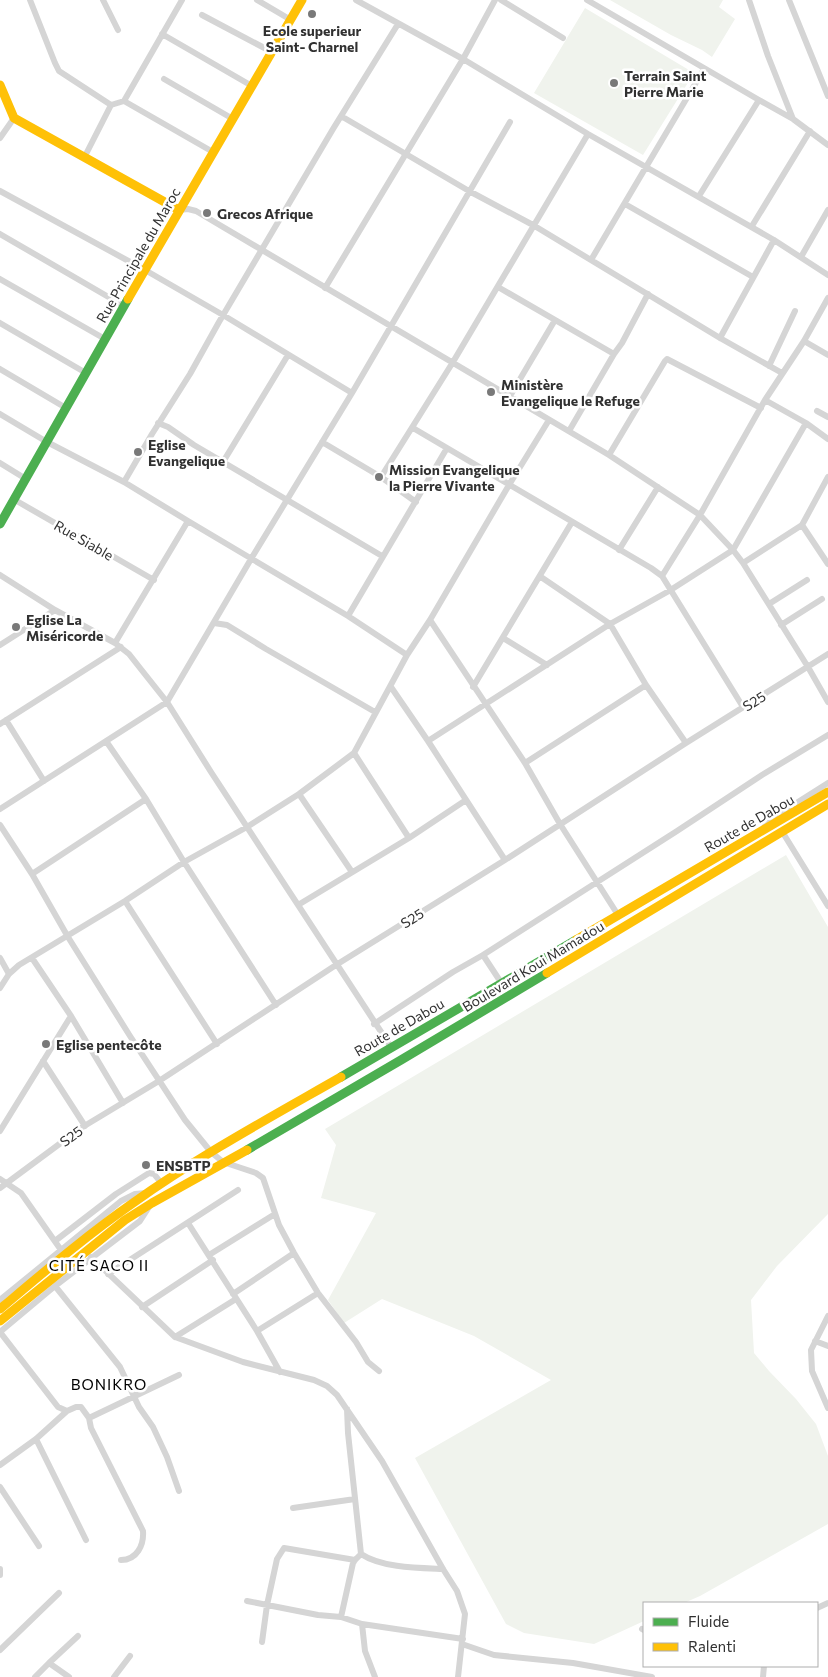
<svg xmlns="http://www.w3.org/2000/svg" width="828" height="1677" viewBox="0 0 828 1677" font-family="Commissioner,sans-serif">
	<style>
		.green { fill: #f0f3ed }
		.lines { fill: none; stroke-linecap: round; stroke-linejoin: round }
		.street { stroke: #d5d5d5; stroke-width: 6 }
		.fast { stroke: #4caf50; stroke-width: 9 }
		.slow { stroke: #ffc107; stroke-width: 9 }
		.poi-dot { fill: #797979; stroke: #fff; stroke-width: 2 }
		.labels { text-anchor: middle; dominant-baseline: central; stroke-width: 5; stroke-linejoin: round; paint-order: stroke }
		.poi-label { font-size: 14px; font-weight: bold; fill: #313131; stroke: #fff; text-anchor: start }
		.street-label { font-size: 14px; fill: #313131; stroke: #fff }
		.neighbourhood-label { font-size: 15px; letter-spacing: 1px; fill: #000; stroke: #fff }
	</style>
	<rect width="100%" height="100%" fill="#fff"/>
	<path class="green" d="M610 0H723L719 7 735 19 712 57 702 50 671 35Z
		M585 8 694 73 643 155 534 93Z
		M786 855 828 927V1214L777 1266 751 1300 754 1353 769 1371 796 1399 816 1424 828 1456V1524L700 1596 684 1603H644V1621L594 1644 524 1633 506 1624 415 1458 551 1380 474 1336 382 1299 344 1323 328 1300 376 1213 321 1198 336 1145 325 1129Z"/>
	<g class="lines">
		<path class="street" d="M30 0 55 63 59 71 111 105 124 101 182 0
			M103 0 118 30
			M257 0 291 20
			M356 0 463 59 588 134 774 240 828 275
			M501 0 563 38
			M587 0 759 100 793 119 828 145
			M749 0 768 56 793 119
			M789 0 828 96
			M202 15 272 52
			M162 34 252 86
			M164 79 233 119
			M124 101 213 152
			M341 116 469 191 533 225 720 338 782 373
			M0 138 14 118
			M84 158 111 105
			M0 191 145 270 223 315 352 393
			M699 196 759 100
			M625 204 753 277
			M179 210 188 209 196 211 609 455 700 515 733 550 743 563 808 667 828 702
			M752 226 810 131
			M0 234 124 306
			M801 257 828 210
			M591 260 704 69
			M0 279 105 339
			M498 287 614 354
			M325 288 463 59 495 0
			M0 323 86 373
			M720 338 774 240
			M804 341 828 355
			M769 366 795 311
			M0 369 66 408
			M510 396 555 320
			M765 400 806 423 828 439
			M817 411 828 417
			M0 414 47 442 124 482 188 521 348 616 407 655
			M158 423 168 427 194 445 382 556
			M413 428 651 568 662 576 743 707
			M569 431 614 354 622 343 648 294
			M322 442 381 477 416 502
			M609 455 665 361 667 359 761 408
			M223 462 288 355
			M0 463 26 479
			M381 477 453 362 588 134
			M124 482 152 434 190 374 219 322 333 129 398 24
			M15 500 154 580
			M802 525 828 564
			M619 550 658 487
			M743 563 802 525 828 477
			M0 575 55 610 115 643 129 654 140 668 167 702 211 772 391 1047
			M662 576 700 515 765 400 804 341 828 298
			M541 577 610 624 646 685 686 743
			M769 604 807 580
			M348 616 447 448
			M430 620 525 763 560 824 618 915
			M214 623 227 625 266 649 375 712
			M781 625 822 599
			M503 638 547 665
			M115 643 188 521
			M0 645 55 610
			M391 687 428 741 505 860
			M473 687 572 522
			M6 720 44 781
			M0 724 121 647
			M106 741 146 799 184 862 276 1005
			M428 741 610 624 669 591 733 550 806 423
			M354 753 409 838
			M525 763 646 685
			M299 794 352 872
			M0 809 167 702 251 559 352 393 510 122
			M0 825 32 874 68 937 130 1036 185 1120 211 1152 223 1162 256 1173 263 1178 279 1225 294 1253 318 1293 356 1342 368 1362 379 1371
			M763 829 768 821 828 783
			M783 833 828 906
			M32 874 146 799
			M125 901 217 1044
			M298 905 409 838 466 800
			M483 955 502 984
			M0 958 9 974
			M32 958 71 1016 123 1103
			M0 988 9 974 19 965 125 901 184 862 247 827 299 794 354 753 407 655 430 620 509 485 549 420
			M374 1024 453 972 483 955 677 831 762 775 828 735
			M43 1061 85 1126
			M0 1131 71 1016
			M0 1179 21 1193 61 1250
			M0 1188 81 1128 159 1081 336 965 505 860 686 743 828 654
			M188 1223 257 1331 280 1372
			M55 1241 116 1194 149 1173 154 1174 162 1184
			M209 1255 275 1214
			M91 1257 175 1337 243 1362 314 1380 327 1386 337 1395 382 1461 443 1569 457 1591 465 1614 458 1677
			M108 1274 238 1190
			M55 1286 120 1367 139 1407 153 1427 167 1457 179 1491
			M233 1294 294 1253
			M0 1300 121 1201 135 1194 146 1193
			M142 1307 213 1260
			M828 1316 811 1350 812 1371 828 1408
			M257 1331 318 1293
			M175 1337 236 1299
			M815 1341 828 1346
			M89 1418 179 1375
			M36 1439 86 1540
			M0 1465 36 1439 67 1411
			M0 1487 39 1546
			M293 1508 355 1499
			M361 1554C382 1568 419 1568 443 1569
			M121 1560C137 1560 144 1545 143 1531L91 1428 89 1418 81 1407H76L67 1411 58 1407 0 1332 55 1286 140 1221 149 1207
			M0 1569V1575
			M247 1601 318 1615 341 1617 362 1624 463 1639
			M817 1608 828 1603
			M341 1617 353 1563 355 1560 361 1554 348 1433 347 1409
			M362 1624 365 1651 375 1677
			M642 1629 644 1630
			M262 1642 267 1605 277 1559 284 1548 355 1560
			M462 1644 494 1655 573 1663 652 1677
			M0 1650 59 1593
			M49 1663 78 1636
			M35 1677 49 1663 69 1677
			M114 1677 130 1656
			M763 1677 764 1666"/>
		<path class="fast" d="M0 524 128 299
			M341 1077 576 940
			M247 1150 401 1060 547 973"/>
		<path class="slow" d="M0 85 14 118 179 210
			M128 299 302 0
			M576 940 828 792
			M547 973 828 804
			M0 1309C44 1272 87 1235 133 1203 199 1156 271 1117 341 1077
			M0 1321 125 1220 152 1203 247 1150"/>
	</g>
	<g class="poi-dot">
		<circle cx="312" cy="14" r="5"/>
		<circle cx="614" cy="83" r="5"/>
		<circle cx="207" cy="213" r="5"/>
		<circle cx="491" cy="392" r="5"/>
		<circle cx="138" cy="452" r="5"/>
		<circle cx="379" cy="477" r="5"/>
		<circle cx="16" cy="627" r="5"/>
		<circle cx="46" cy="1044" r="5"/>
		<circle cx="146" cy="1165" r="5"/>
	</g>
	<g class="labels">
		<g class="poi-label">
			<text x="312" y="30" text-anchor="middle">Ecole superieur<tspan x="312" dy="16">Saint- Charnel</tspan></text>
			<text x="624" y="75">Terrain Saint<tspan x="624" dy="16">Pierre Marie</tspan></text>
			<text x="217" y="213">Grecos Afrique</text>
			<text x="501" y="384">Ministère<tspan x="501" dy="16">Evangelique le Refuge</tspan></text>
			<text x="148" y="444">Eglise<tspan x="148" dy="16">Evangelique</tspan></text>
			<text x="389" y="469">Mission Evangelique<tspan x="389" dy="16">la Pierre Vivante</tspan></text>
			<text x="26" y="619">Eglise La<tspan x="26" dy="16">Miséricorde</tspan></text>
			<text x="56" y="1044">Eglise pentecôte</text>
			<text x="156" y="1165">ENSBTP</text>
		</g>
		<g class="street-label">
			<text transform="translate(138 255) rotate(-60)">Rue Principale du Maroc</text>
			<text transform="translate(84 540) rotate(30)">Rue Siable</text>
			<text transform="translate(754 701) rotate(-32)">S25</text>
			<text transform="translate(749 823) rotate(-30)">Route de Dabou</text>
			<text transform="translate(412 918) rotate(-32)">S25</text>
			<text transform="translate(533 966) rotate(-31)">Boulevard Koui Mamadou</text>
			<text transform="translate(399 1027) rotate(-30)">Route de Dabou</text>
			<text transform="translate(71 1136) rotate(-36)">S25</text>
		</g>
		<g class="neighbourhood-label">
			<text x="99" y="1265">CITÉ SACO II</text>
			<text x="109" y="1384">BONIKRO</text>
		</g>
	</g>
	<rect x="643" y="1602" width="175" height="65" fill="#ffffff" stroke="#adadad"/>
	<rect x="653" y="1618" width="25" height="8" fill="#4caf50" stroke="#adadad"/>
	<text x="688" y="1627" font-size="15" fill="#313131">Fluide</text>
	<rect x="653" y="1643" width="25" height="8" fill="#ffc107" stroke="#adadad"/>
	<text x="688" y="1652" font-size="15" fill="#313131">Ralenti</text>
</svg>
